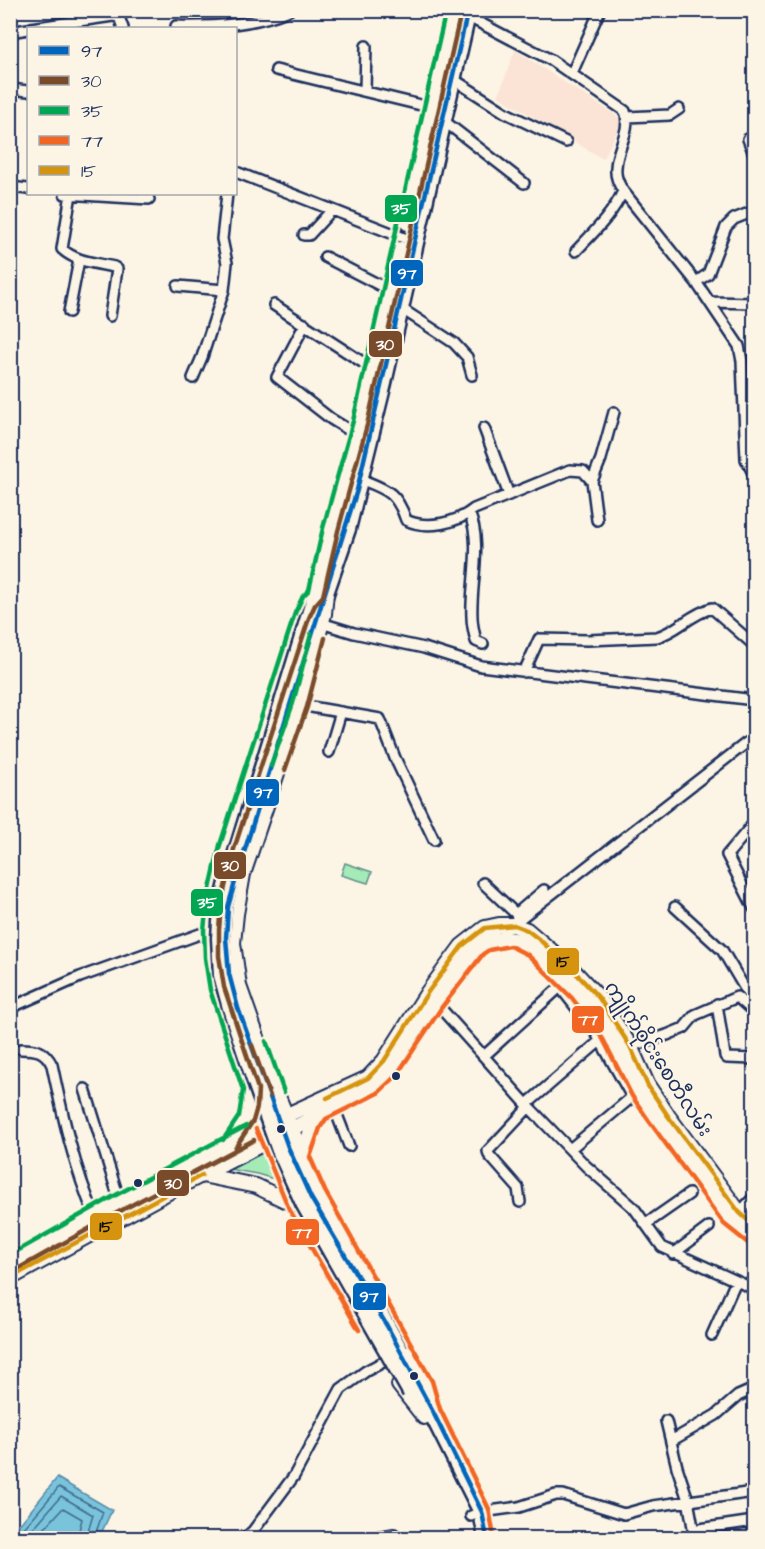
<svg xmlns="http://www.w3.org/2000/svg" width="765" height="1549" viewBox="0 0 765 1549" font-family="'Architects Daughter','Noto Sans Myanmar',sans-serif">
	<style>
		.built { fill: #fbe4d5 }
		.green { fill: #a5ebb7; stroke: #608d8a; stroke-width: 1.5 }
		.water { fill: #7ac4db; stroke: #5488a9; stroke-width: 1.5 }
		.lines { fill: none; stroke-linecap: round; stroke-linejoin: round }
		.shore { stroke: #416b90; stroke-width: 1.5 }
		.street-casing { stroke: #1b2f5e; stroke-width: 14 }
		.primary-casing { stroke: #1b2f5e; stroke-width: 18 }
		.highway-casing { stroke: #1b2f5e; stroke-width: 21 }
		.street { stroke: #fcf5e5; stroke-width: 9 }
		.primary { stroke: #fcf5e5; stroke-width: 14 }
		.highway { stroke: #fcf5e5; stroke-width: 16 }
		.highway-bridge-casing { stroke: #1b2f5e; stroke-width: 21; stroke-linecap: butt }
		.highway-bridge { stroke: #fcf5e5; stroke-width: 16 }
		.bus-1-casing { stroke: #fcf5e5; stroke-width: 9 }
		.bus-2-casing { stroke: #fcf5e5; stroke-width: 9 }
		.bus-3-casing { stroke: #fcf5e5; stroke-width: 9 }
		.bus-4-casing { stroke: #fcf5e5; stroke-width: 9 }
		.bus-5-casing { stroke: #fcf5e5; stroke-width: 9 }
		.bus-1 { stroke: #0065bd; stroke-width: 4.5 }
		.bus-2 { stroke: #7a4b2a; stroke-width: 4.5 }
		.bus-3 { stroke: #00a651; stroke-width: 4.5 }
		.bus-4 { stroke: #f26522; stroke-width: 4.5 }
		.bus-5 { stroke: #d6940e; stroke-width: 4.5 }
		.bus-dot { fill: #1b2f5e; stroke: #fcf5e5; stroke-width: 2 }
		.labels { text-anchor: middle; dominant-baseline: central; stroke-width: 4.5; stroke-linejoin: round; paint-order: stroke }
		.street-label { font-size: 20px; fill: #1b2f5e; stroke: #fcf5e5 }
		.line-badge { stroke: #fcf5e5; stroke-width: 2 }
		.badge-label { font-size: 16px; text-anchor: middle; font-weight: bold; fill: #fff }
		.pale-badge-label { font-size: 16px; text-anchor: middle; font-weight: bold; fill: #111 }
	</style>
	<rect width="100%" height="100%" fill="#fcf5e5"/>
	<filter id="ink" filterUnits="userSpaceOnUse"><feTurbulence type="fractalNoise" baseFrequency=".0167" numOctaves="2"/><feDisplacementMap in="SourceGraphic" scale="12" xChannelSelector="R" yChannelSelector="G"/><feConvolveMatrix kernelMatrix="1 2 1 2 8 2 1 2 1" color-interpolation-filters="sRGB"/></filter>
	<g filter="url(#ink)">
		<path class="built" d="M515 50 623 120 603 159 498 96Z"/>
		<path class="green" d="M345 863 372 872 368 883 341 875Z
			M269 1150 284 1182 257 1174 228 1169Z"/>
		<path class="water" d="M57 1478 112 1510 99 1538H11V1535Z"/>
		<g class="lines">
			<path class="shore" d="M10 1538 18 1535 59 1487 103 1512 94 1538
				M25 1538 61 1496 93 1515 86 1538
				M36 1538 63 1508 82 1519 77 1538"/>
			<defs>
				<path id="street" d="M463 14 551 60 625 111C632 130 616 149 616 168 615 177 619 184 623 191L696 282 739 346 742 361 746 459 754 475
					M176 26C215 27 253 25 289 10
					M31 28 113 16 119 17 123 28
					M10 32 28 29
					M276 70 433 108
					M572 73 600 10
					M453 79 506 113 566 142
					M10 89 28 91
					M365 91 366 46
					M627 117 670 115 679 109
					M444 121 524 183
					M748 139 754 154
					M236 172 404 238
					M10 187 28 189
					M65 194 149 199
					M71 194 62 249C76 262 96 263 114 267L117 269 110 316
					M304 235H309L331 211
					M576 251C593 233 613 214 623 191
					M325 257 391 291
					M696 282 708 274 726 227 734 219 754 211
					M178 286 224 290
					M710 302 754 303
					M274 305 373 369
					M399 307 454 343 467 357 472 375
					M69 312 79 260
					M305 324 277 377 331 419 357 435
					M193 378 202 357 224 290 227 263 222 239 227 194
					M484 428 509 495
					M360 479C387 490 396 491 406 520 427 530 457 523 474 509L570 470 583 471 592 481 597 520
					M592 481 601 459 614 412
					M469 513C483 542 470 585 472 617 472 625 474 633 476 641L483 644
					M321 623 354 633 424 648 481 666 754 700
					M524 672 539 639 588 640 657 637C677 631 691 614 712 608L754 645
					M300 705 380 719 395 758 434 840
					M329 752 341 712
					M754 823 727 855 754 908
					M483 883 516 914
					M675 907 722 950 747 992
					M517 917 516 914 544 890
					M517 921 754 737
					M436 1003 529 1107 586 1166 634 1208 662 1247 754 1289
					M717 1004 725 1056 727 1058 754 1059
					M10 1008 80 977 211 930
					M626 1048 667 1035 684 1028 695 1015 737 997 754 1012
					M21 1049C36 1049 45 1050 52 1065 63 1117 74 1168 95 1216
					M484 1056 560 987 596 1033 632 1097 570 1149
					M85 1089 120 1202
					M527 1104 601 1040
					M334 1107 349 1146
					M520 1202 518 1188 489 1155 488 1151 529 1107
					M736 1216 754 1197
					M646 1224 689 1194
					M673 1254 709 1227
					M712 1335 736 1281
					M666 1421 677 1467 688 1500 695 1538
					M671 1441 716 1415 738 1396 754 1389
					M471 1516 482 1512 519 1507 556 1495H563L624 1514 653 1506 754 1492
					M693 1530 754 1521
					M245 1538 253 1531 294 1476 341 1389 366 1371 385 1361
					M371 1538 394 1534 398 1538"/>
				<path id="primary" d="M326 593 324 614 300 705 243 874 236 914 233 943 239 986 277 1094 318 1194 371 1291
					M230 1028C218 997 209 963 211 930 214 868 243 804 262 745
					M233 1139C246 1123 251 1110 251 1089
					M302 1157 313 1125 320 1115
					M276 1159 295 1205 319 1246
					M202 1175 256 1186 295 1205
					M10 1264 196 1161 263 1126 368 1078 384 1061 428 992 462 946 485 928 499 925H514L527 930 569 966 599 998 630 1046 648 1086 668 1116 739 1212 754 1226
					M10 1278 170 1191 374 1087C408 1054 430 1010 459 972 467 962 475 948 487 942 500 937 511 938 523 943L578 993 600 1021 655 1117 730 1219 754 1238
					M399 1338 425 1384 429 1399
					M399 1385 424 1417"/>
				<path id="highway" d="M408 222 454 10
					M316 595 323 558 357 435 401 250
					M323 599 347 529 383 383 468 10
					M420 1389 482 1512 487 1538"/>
			</defs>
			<use href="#street" class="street-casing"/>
			<use href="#primary" class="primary-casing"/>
			<use href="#highway" class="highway-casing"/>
			<use href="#street" class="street"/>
			<use href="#primary" class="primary"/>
			<use href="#highway" class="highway"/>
			<defs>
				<path id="highway-bridge" d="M316 595 230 875 222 907 220 938 222 975 231 1008 254 1077 280 1150 304 1203 411 1392
					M363 1284 400 1351"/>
			</defs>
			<use href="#highway-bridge" class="highway-bridge-casing"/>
			<use href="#highway-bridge" class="highway-bridge"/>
			<defs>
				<path id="bus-1" d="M468 10 357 490 237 875 228 907 226 938 229 974 238 1008 288 1147 311 1198 387 1326 433 1412 482 1512 487 1538"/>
				<path id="bus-2" d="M285 770 307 707 325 638
					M252 1045 270 1096
					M235 1148 253 1121 257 1107 258 1089 224 987 219 956V930L221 904 234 849 309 618 315 605 323 596 338 531 367 425 461 12
					M14 1271 124 1209 254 1140"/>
				<path id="bus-3" d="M271 766 293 703 311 634
					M266 1041 284 1092
					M223 1140 239 1116 243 1090 210 990 205 958 204 930 207 902 220 845 295 613 303 596 309 590 323 528 353 421 446 10
					M10 1255 116 1195 246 1126"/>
				<path id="bus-4" d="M256 1129 289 1209 359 1330
					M494 1537 489 1509 440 1409 432 1381 325 1191 310 1157 320 1128 326 1119 378 1093 396 1076 442 1007 483 954 489 950 510 946 528 955 572 998 603 1039 632 1096 649 1121 724 1224 749 1244"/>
				<path id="bus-5" d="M327 1098 368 1078 384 1061 428 992 462 946 485 928 514 925 527 930 541 941 575 972 599 998 630 1046 648 1086 668 1116 739 1212 754 1226
					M10 1278 202 1175"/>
			</defs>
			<use href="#bus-1" class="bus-1-casing"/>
			<use href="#bus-2" class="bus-2-casing"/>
			<use href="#bus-3" class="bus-3-casing"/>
			<use href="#bus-4" class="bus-4-casing"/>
			<use href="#bus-5" class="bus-5-casing"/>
			<use href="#bus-1" class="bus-1"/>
			<use href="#bus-2" class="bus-2"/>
			<use href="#bus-3" class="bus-3"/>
			<use href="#bus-4" class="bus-4"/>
			<use href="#bus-5" class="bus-5"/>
		</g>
	</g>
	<g class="bus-dot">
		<circle cx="396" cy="1076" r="5"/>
		<circle cx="281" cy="1129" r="5"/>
		<circle cx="138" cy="1183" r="5"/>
		<circle cx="414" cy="1376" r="5"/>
	</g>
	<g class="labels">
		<g class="street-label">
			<text transform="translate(658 1059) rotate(57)">ကျိုက်ဝိုင်းစေတီလမ်း</text>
		</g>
	</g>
	<g class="line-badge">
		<rect x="384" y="194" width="34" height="29" rx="6" fill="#00a651"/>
		<rect x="390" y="259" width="34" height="28" rx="6" fill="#0065bd"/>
		<rect x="368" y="330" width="35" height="28" rx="6" fill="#7a4b2a"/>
		<rect x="245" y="778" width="35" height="29" rx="6" fill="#0065bd"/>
		<rect x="213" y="851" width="34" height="29" rx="6" fill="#7a4b2a"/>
		<rect x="190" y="888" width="34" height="29" rx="6" fill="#00a651"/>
		<rect x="546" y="947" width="34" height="29" rx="6" fill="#d6940e"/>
		<rect x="571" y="1005" width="34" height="29" rx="6" fill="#f26522"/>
		<rect x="156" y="1169" width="34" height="28" rx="6" fill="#7a4b2a"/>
		<rect x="89" y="1212" width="34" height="29" rx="6" fill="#d6940e"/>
		<rect x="285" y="1218" width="35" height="28" rx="6" fill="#f26522"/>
		<rect x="352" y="1282" width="35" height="29" rx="6" fill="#0065bd"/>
	</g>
	<g class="badge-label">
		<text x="401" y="214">35</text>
		<text x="407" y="279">97</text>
		<text x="385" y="350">30</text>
		<text x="263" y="798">97</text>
		<text x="230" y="871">30</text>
		<text x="207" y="908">35</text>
		<text x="588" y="1025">77</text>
		<text x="173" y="1189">30</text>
		<text x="302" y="1238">77</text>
		<text x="369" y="1302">97</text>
	</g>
	<g class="pale-badge-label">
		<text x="563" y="967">15</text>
		<text x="106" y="1232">15</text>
	</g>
	<rect width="765" height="1549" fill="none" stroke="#fcf5e5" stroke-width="36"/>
	<rect x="18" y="18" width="729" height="1513" fill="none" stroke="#1b2f5e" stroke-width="2" filter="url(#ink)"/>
	<rect x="27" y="27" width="210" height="168" fill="#fcf5e5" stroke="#a2a6af" stroke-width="1.5"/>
	<rect x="39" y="46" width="30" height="9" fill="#0065bd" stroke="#a2a6af" stroke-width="1.5"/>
	<text x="81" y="57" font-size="18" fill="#1b2f5e">97</text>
	<rect x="39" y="76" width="30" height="9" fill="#7a4b2a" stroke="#a2a6af" stroke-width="1.5"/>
	<text x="81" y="87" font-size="18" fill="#1b2f5e">30</text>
	<rect x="39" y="106" width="30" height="9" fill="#00a651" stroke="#a2a6af" stroke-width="1.5"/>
	<text x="81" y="117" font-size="18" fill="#1b2f5e">35</text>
	<rect x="39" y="136" width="30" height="9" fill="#f26522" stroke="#a2a6af" stroke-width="1.5"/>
	<text x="81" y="147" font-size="18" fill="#1b2f5e">77</text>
	<rect x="39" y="166" width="30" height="9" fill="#d6940e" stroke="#a2a6af" stroke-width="1.5"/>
	<text x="81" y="177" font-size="18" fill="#1b2f5e">15</text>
</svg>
